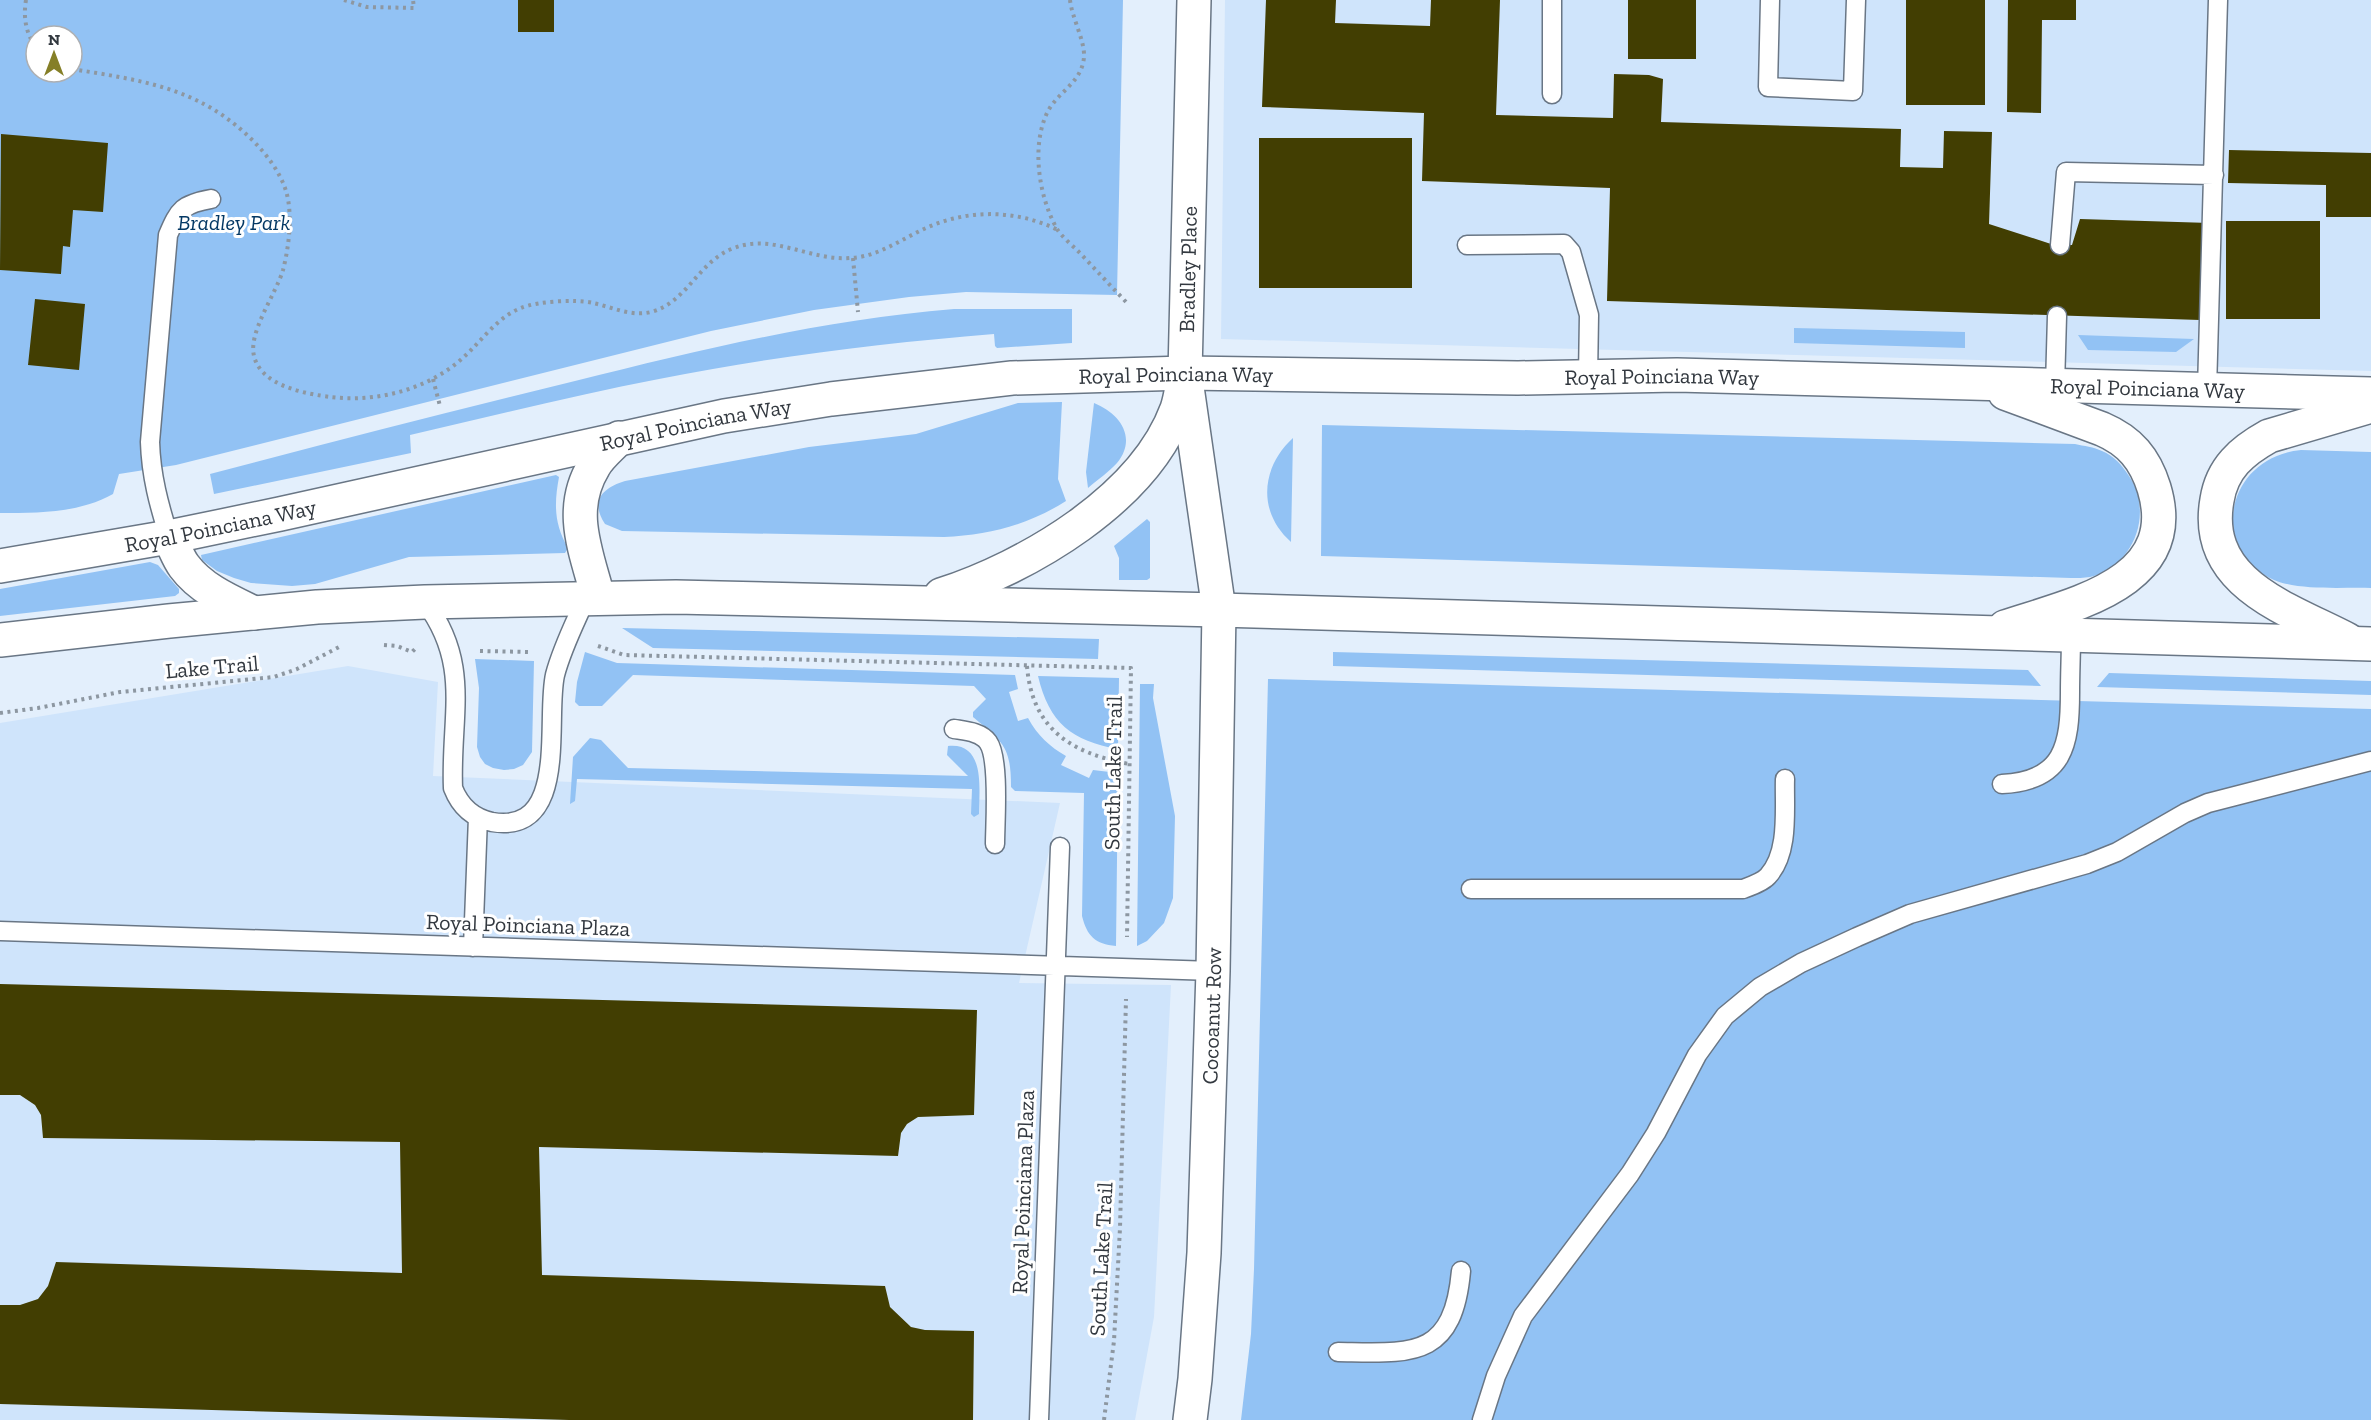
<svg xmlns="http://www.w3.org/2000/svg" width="2371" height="1420" viewBox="0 0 2371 1420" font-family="'Zilla Slab',serif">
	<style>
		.built { fill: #cfe4fb }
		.green { fill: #92c2f4; fill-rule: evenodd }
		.building { fill: #423e02 }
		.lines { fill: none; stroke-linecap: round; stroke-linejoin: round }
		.lane-casing { stroke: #697685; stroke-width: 21 }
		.secondary-casing { stroke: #697685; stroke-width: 36 }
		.primary-casing { stroke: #697685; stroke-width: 36 }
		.path { stroke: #8d97a1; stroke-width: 4; stroke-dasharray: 3 4.5; stroke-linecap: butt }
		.lane { stroke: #fff; stroke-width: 18 }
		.secondary { stroke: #fff; stroke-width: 33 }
		.primary { stroke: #fff; stroke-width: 33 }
		.labels { text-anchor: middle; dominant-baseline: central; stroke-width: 6; stroke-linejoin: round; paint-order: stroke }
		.park-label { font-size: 22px; font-style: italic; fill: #043864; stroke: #fff }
		.street-label { font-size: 22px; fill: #32383f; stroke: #fff }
	</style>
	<rect width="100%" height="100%" fill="#e3effc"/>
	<path class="built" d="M1225 0H2371V371L1221 339Z
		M348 666 438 682 433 776 1060 803 1019 983 1171 985 1154 1317 1135 1420H0V723Z"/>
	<path class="green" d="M0 0H1123L1117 295 966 292 909 297 814 310 711 331 176 465 119 474 113 494C80 513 37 513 0 513ZM36 36H72V72H36Z
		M954 309H1072V343L997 348 995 346 994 334C882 343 770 357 659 379 576 395 493 416 410 435L411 453 214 494 210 474C331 442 453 411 575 381 703 349 823 320 954 309Z
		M1794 328 1965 332V348L1794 343Z
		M2078 335 2194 339 2176 352 2088 350Z
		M1062 402 1058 479 1066 501C1028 525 989 535 944 537L622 531 605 524C590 501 602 488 625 481L809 447 916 434 1018 403Z
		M1094 403C1119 413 1138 437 1117 463 1109 472 1097 480 1088 488L1086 472Z
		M1322 425 2075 444C2084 446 2094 447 2102 451 2114 456 2122 465 2129 476 2154 513 2134 566 2090 577 2084 578 2077 578 2071 578L1321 556Z
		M1293 438 1291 542C1257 512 1261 467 1293 438Z
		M2301 450 2371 452V588C2343 587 2300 591 2274 580 2207 550 2226 457 2301 450Z
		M556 475 559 477C554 504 554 524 568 548L565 553 409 557 315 584 292 586 251 583 234 578 217 571 202 560 201 555Z
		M1147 519 1150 522V578L1147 580H1119V558L1114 546Z
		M150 562 158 565 179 589V593L175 596 0 616V589Z
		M622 628 1099 639 1098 659 653 648Z
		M585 652 617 663 1015 675 1018 689 1009 692 1018 721 1028 718C1038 736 1049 746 1066 756L1061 765 1089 778 1093 770 1118 773 1116 946C1095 944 1087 936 1082 916L1084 793 1015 791 1011 787C1011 746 1003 742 973 717V712L986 699 974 686 633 675 602 706H579L575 702 577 682Z
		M1333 652 2028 670 2041 686 1333 666Z
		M475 659 534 661 532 752 523 765 514 769 504 770 493 768 485 764 480 757 477 747 479 688Z
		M2109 673 2371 681V695L2097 687Z
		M1038 676 1119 678 1118 749C1072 741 1049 723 1038 676Z
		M1268 679 2371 709V1420H1241L1251 1334 1254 1269Z
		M1140 684H1154L1153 698 1175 816 1173 898 1164 923 1147 941 1137 946Z
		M590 738 601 740 628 768 968 776 947 755 948 746C986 742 979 790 979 814L974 817 971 814 972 789 577 779 575 801 570 804 573 757Z"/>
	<path class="building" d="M518 0H554V32H518Z
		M1266 0H1336L1335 23 1430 26 1431 0H1500L1496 115 1613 118 1614 74 1649 75 1663 79 1661 122 1901 129 1900 167 1943 168 1944 131 1992 132 1989 224 2051 244 2072 245 2080 219 2210 223 2208 269H2201L2200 320 1607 301 1610 188 1422 181 1424 113 1262 107Z
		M1628 0H1696V59H1628Z
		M1906 0H1985V105H1906Z
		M2008 0H2076V20H2042L2041 113 2007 112Z
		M1 134 108 143 103 212 73 210 70 247 63 246 61 274 0 270Z
		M1259 138H1412V288H1259Z
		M2229 150 2371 153V217H2326V185L2228 183Z
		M2226 221H2320V319H2226Z
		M35 299 85 304 79 370 28 365Z
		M0 984 977 1010 974 1115 918 1117 907 1124 901 1133 898 1156 539 1147 542 1275 885 1286 890 1307 911 1327 925 1330 974 1331 973 1420H569L0 1404V1305H20L38 1299 48 1286 56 1262 402 1273 400 1142 43 1138 41 1115 35 1105 20 1095H0Z"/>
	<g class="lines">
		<defs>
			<path id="lane" d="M1552 0V94
				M1770 0 1768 87 1853 91 1856 0
				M1467 245 1564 244 1571 252 1589 315 1588 377
				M2060 245 2066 172 2214 175
				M2055 386 2057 316
				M2207 390 2218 0
				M169 537C159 505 151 476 150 442L168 235C179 209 183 204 211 199
				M425 602C472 665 450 716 453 788 460 806 473 818 492 822 570 835 545 719 555 675 562 648 575 623 586 598
				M954 729C966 731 981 732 988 742 1000 759 995 823 995 844
				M2002 784C2064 781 2070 745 2070 692 2070 673 2071 654 2071 636
				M1471 889H1743C1751 886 1763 882 1768 876 1790 852 1784 808 1785 779
				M0 931 1213 971
				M473 947 478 817
				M1338 1352C1411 1353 1453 1360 1461 1271
				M1039 1420 1060 847
				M1482 1420 1496 1376 1523 1316 1630 1174 1656 1133 1697 1055 1725 1016 1760 987 1801 963 1857 937 1910 914 2087 864 2117 852 2185 813 2208 803 2371 761"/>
			<g id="secondary">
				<path id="s1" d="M1190 1420 1195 1379 1204 1253 1213 971 1219 610 1185 373 1194 0"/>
			</g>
			<g id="primary">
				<path d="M169 537C174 546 178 558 184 566 201 589 229 601 254 613"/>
				<path id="s2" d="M0 566 169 537 280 514 724 416 831 399 1012 378 1185 373 1518 378 1677 375 2371 394"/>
				<path d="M941 595C1028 567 1144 499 1177 409 1181 397 1182 384 1185 373"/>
				<path d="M598 597C586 551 567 510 594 466 600 455 611 447 619 438"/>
				<path d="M2005 627C2070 605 2183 584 2154 488 2145 459 2130 441 2102 429L2005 393"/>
				<path d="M0 640 169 621 317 607 425 602 676 597 1219 610 2371 644"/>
				<path d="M2348 640C2289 609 2202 584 2217 500 2222 468 2242 451 2269 436L2371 406"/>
			</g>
		</defs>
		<use href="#lane" class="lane-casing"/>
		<use href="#secondary" class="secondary-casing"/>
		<use href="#primary" class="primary-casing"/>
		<path class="path" d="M26 0C23 18 26 33 36 48
			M344 0 367 7 414 8 413 0
			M1070 0C1072 18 1085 41 1084 57 1082 83 1057 92 1047 113 1031 147 1039 197 1057 229 1062 237 1072 245 1079 252 1095 269 1110 285 1126 302
			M72 69C114 76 161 82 200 102 233 118 275 155 286 191 293 214 289 247 283 270 276 294 248 332 254 356 261 386 306 394 331 397 382 403 436 387 471 350 486 335 500 316 521 308 538 301 576 299 593 303 612 307 631 317 651 312 688 302 698 261 734 248 773 233 810 261 850 258 877 257 900 240 924 229 966 209 1016 209 1058 230
			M853 258 858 312
			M433 379 440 406
			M384 645 397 646 412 652 416 648
			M598 646 624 655 1131 668 1127 937
			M480 651 529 652
			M1027 666C1032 729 1071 753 1129 764
			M0 713 38 708 120 692 274 677 297 669 341 646
			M1104 1420 1114 1341 1120 1228 1126 999"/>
		<use href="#lane" class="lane"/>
		<use href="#secondary" class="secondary"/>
		<use href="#primary" class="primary"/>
	</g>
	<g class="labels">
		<g class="park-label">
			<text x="234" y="222">Bradley Park</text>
		</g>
		<g class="street-label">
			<text stroke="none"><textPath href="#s1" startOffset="1154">Bradley Place</textPath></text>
			<text stroke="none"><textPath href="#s2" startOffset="1194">Royal Poinciana Way</textPath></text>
			<text stroke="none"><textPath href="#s2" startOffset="1680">Royal Poinciana Way</textPath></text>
			<text stroke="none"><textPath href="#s2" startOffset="2166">Royal Poinciana Way</textPath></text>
			<text stroke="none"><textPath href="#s2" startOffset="710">Royal Poinciana Way</textPath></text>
			<text stroke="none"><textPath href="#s2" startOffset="224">Royal Poinciana Way</textPath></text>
			<text transform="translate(212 667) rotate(-5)">Lake Trail</text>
			<text transform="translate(1113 773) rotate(-89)">South Lake Trail</text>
			<text transform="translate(528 925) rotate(2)">Royal Poinciana Plaza</text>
			<text stroke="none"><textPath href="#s1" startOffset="405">Cocoanut Row</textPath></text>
			<text transform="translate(1023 1192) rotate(-88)">Royal Poinciana Plaza</text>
			<text transform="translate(1101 1259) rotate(-87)">South Lake Trail</text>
		</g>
	</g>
	<g transform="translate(54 54)"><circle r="28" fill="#ffffff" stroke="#adafb2" stroke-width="1.5"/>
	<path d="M0-4.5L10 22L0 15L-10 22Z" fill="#857f27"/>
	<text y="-9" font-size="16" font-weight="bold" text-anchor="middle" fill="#32383f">N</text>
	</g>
</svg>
